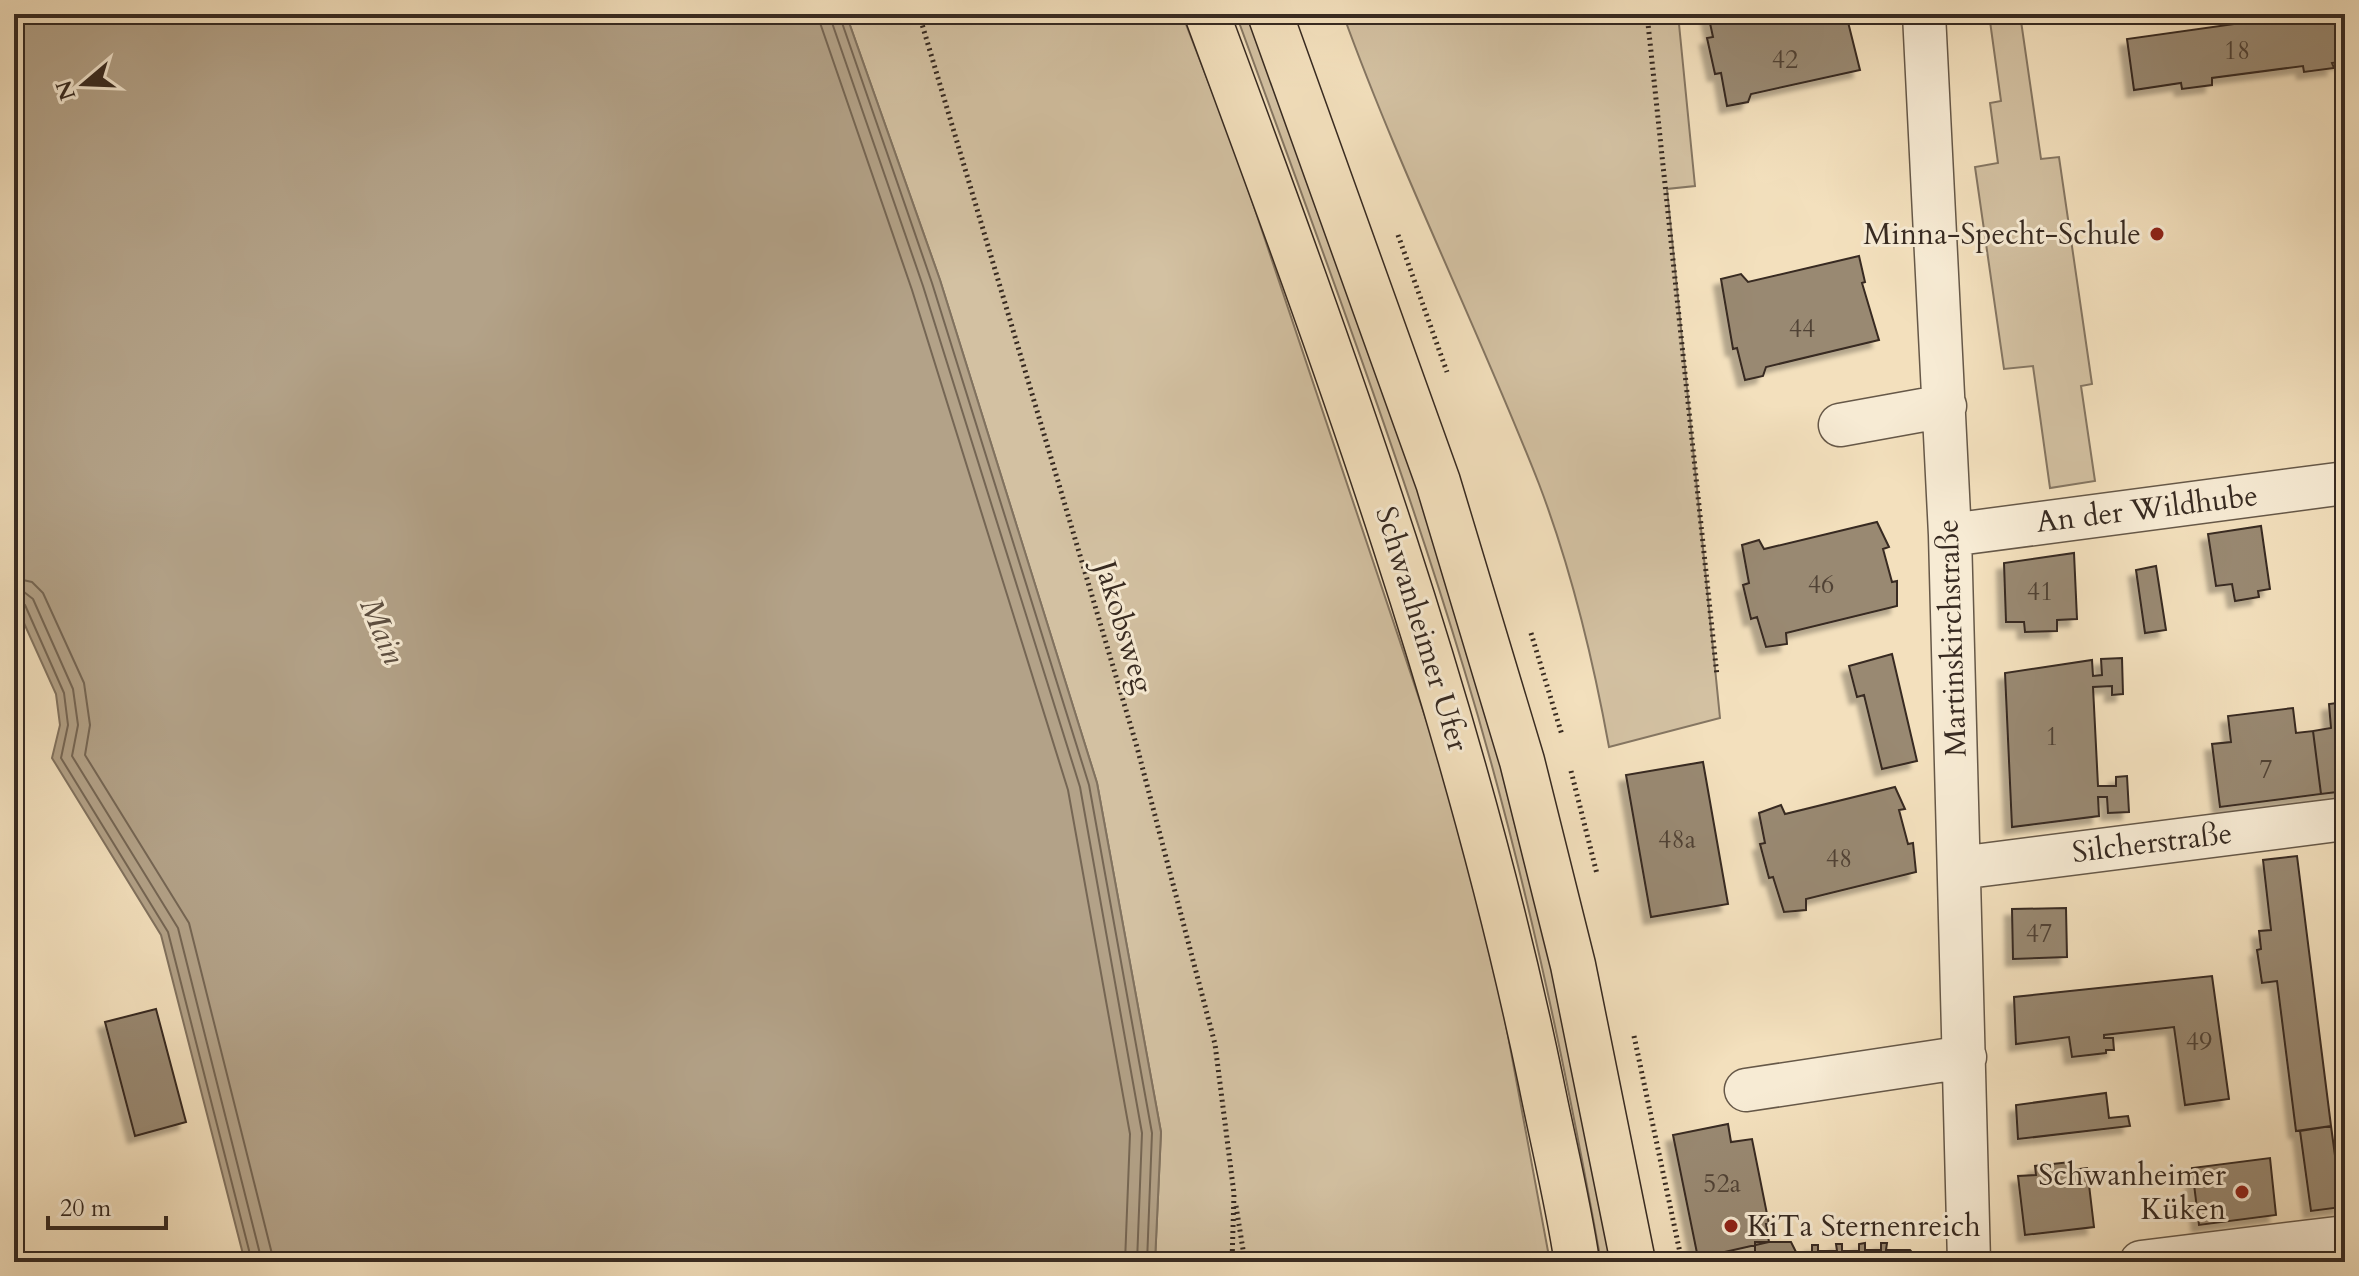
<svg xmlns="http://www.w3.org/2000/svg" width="2359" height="1276" viewBox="0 0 2359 1276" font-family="Cardo,serif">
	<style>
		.green { fill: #d3c1a2; stroke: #857662; stroke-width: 2 }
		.water { fill: #b3a288; stroke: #81725f; stroke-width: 2 }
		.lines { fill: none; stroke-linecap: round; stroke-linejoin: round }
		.shore { stroke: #756654; stroke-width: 2 }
		.building { fill: #998972; stroke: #372a21; stroke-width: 2; filter: url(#shadow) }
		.minor-casing { stroke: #665848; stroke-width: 45 }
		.major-casing { stroke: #372a21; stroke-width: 47 }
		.path { stroke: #372a21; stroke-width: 5; stroke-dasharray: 2 4; stroke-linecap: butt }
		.minor { stroke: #f7ebd4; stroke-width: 42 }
		.major { stroke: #f3e0bd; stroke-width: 44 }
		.poi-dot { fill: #8f2418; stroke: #f7ebd4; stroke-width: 3 }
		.labels { text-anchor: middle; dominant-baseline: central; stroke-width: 6; stroke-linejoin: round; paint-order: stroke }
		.number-label { font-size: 26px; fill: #504235 }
		.poi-label { font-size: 30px; fill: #372a21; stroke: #f7ebd4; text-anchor: end }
		.street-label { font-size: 30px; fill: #372a21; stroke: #f7ebd4 }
		.water-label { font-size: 32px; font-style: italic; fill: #5c4e40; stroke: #f7ebd4 }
	</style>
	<defs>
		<filter id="shadow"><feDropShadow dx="-7" dy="7" stdDeviation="2" flood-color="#0004"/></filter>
	</defs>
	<rect width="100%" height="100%" fill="#f3e0bd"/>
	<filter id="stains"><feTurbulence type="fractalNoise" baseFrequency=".0025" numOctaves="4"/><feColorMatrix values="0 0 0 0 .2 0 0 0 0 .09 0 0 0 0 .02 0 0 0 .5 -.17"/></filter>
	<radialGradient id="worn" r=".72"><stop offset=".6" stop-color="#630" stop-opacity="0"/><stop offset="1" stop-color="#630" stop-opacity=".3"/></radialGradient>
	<path class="green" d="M846 14H1182L1236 153 1478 874 1550 1262H1155L1161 1132 1097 783 940 280Z
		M1236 14H1249L1392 403 1535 879 1614 1262H1601C1565 1062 1523 863 1464 669 1397 448 1315 231 1236 14Z
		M1343 14H1678L1695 186 1667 189 1720 718 1609 747C1593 659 1571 568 1539 484 1477 326 1401 174 1343 14Z
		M1989 14H2020L2041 159 2059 157 2092 384 2081 386 2095 481 2050 488 2033 366 2004 369 1975 167 1998 163 1990 103 2001 101Z"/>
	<path class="water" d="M14 14H846L940 280 1097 783 1161 1132 1155 1262H245L161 935 52 758 60 725 56 694 14 601Z"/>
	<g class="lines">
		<path class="shore" d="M817 14 912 290 1068 790 1130 1134 1125 1262
			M829 14 923 286 1080 787 1142 1133 1137 1262
			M839 14 932 283 1089 785 1152 1133 1147 1262
			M14 578 32 582 43 593 84 683 90 725 85 755 189 923 274 1262
			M14 590 24 592 33 599 73 689 78 725 72 756 178 928 262 1262
			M14 600 25 605 64 693 68 725 61 758 168 932 252 1262"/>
	</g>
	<path class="building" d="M1708 14H1846L1860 70 1751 94 1748 102 1727 106 1721 73 1715 74 1707 38 1713 37Z
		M2305 14H2345V61L2332 63 2334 68 2304 72 2303 66 2212 78V85L2182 89 2181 83 2134 90 2127 39Z
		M1859 256 1865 282 1862 283 1879 340 1766 367 1763 376 1745 380 1737 348 1733 349 1721 279 1741 274 1748 282Z
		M1877 522 1889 547 1883 549 1892 582 1897 581V606L1786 633 1787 644 1766 647 1757 617 1751 619 1743 585 1749 583 1742 545 1759 540 1764 549Z
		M2261 526 2270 589 2258 591 2259 597 2235 601 2232 584 2216 586 2208 534Z
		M2074 553 2077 619 2057 620V631L2025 632 2024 622H2006L2004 563Z
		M2156 566 2166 630 2145 633 2136 570Z
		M1892 654 1917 761 1882 769 1864 695 1857 697 1849 666Z
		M2122 658 2123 694 2112 695V686L2093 687 2098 786H2116V777L2127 776 2129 812 2108 813 2107 797H2098L2099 816 2012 827 2005 673 2092 660 2093 676 2102 675 2101 659Z
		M2345 702V791L2321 794 2313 731 2331 728 2329 704Z
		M2293 708 2296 733 2313 731 2321 794 2220 807 2212 744 2231 742 2228 716Z
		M1703 762 1728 904 1651 917 1626 775Z
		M1895 787 1905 809 1899 810 1908 844 1913 843 1916 872 1806 899V910L1784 912 1773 877 1769 878 1760 844 1765 843 1759 813 1781 805 1785 814Z
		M2297 856 2331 1126 2296 1131 2277 981 2262 983 2257 950 2261 949 2259 931 2271 930 2263 860Z
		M2066 908 2067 957 2013 959 2012 909Z
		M2212 976 2229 1099 2185 1105 2174 1027 2104 1035V1038H2113L2114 1050H2106V1053L2072 1057 2069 1037 2016 1044 2014 997Z
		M156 1009 186 1122 135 1136 105 1022Z
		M2106 1093 2109 1118 2128 1116 2130 1126 2018 1139 2016 1105Z
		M1728 1124 1731 1142 1752 1139 1769 1224H1766L1769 1242 1698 1258 1673 1135Z
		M2331 1126 2342 1207 2311 1211 2300 1131Z
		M2270 1158 2276 1215 2199 1225 2192 1168Z
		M2070 1162 2071 1170 2087 1168 2094 1227 2025 1235 2018 1176 2036 1175 2035 1166Z
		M1755 1242H1791L1796 1252H1812V1245H1818V1251H1837L1836 1244H1842V1251H1859V1244L1865 1243V1250H1881V1243H1887L1886 1250H1910L1918 1259 1917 1262H1755Z"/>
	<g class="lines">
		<defs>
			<path id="minor" d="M1924 14 1950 535 1969 1262
				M1840 425 1945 406
				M1950 535 2345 483
				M1959 868 2345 819
				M1746 1090 1965 1057
				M2141 1262 2345 1237"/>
			<path id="major" d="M1207 14C1337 364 1465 715 1541 1082 1553 1142 1568 1202 1577 1262
				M1270 14 1438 482 1522 761 1573 965 1633 1262"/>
		</defs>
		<use href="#minor" class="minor-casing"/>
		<use href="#major" class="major-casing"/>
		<path class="path" d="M919 14 1137 747 1215 1044 1234 1194 1232 1262
			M1647 14 1717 676
			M1398 235 1447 372
			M1531 633 1562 735
			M1571 771 1597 874
			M1634 1036 1682 1262
			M1236 1206 1245 1262"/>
		<use href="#minor" class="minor"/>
		<use href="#major" class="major"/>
	</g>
	<g class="poi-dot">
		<circle cx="2157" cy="234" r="8"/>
		<circle cx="2242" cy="1192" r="8"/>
		<circle cx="1731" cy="1226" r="8"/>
	</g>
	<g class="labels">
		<g class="number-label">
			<text x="2237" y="50">18</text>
			<text x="1785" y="59">42</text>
			<text x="1802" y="328">44</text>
			<text x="1821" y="584">46</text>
			<text x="2040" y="591">41</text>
			<text x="2052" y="736">1</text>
			<text x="2266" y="769">7</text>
			<text x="1677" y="839">48a</text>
			<text x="1839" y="858">48</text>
			<text x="2039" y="933">47</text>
			<text x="2199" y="1041">49</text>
			<text x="1722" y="1183">52a</text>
		</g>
		<g class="poi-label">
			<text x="2141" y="234">Minna-Specht-Schule</text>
			<text x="2226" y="1175">Schwanheimer<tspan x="2226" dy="34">Küken</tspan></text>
			<text x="1747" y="1226" text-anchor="start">KiTa Sternenreich</text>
		</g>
		<g class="street-label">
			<text transform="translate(2147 509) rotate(-7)">An der Wildhube</text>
			<text transform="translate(1124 627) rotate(73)">Jakobsweg</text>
			<text transform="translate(1422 629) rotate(73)">Schwanheimer Ufer</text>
			<text transform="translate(1952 638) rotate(-92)">Martinskirchstraße</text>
			<text transform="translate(2152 843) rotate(-7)">Silcherstraße</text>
		</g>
		<g class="water-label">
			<text transform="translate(382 631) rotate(67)">Main</text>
		</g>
	</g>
	<rect width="2359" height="1276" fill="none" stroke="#f3e0bd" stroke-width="48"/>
	<rect x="16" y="16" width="2327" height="1244" fill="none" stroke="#372a21" stroke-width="4"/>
	<rect x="24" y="24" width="2311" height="1228" fill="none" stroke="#372a21" stroke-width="2"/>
	<g transform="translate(84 84) rotate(251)" stroke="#f7ebd4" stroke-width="6" paint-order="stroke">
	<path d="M0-6L14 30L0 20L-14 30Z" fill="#372a21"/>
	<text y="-12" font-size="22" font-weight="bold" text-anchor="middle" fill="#372a21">N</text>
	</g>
	<path d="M48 1216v12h118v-12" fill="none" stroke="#372a21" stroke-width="4"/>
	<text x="60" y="1216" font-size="24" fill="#372a21" stroke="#f7ebd4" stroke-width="6" paint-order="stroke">20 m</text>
	<rect width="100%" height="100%" filter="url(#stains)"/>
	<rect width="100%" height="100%" fill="url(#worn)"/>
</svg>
